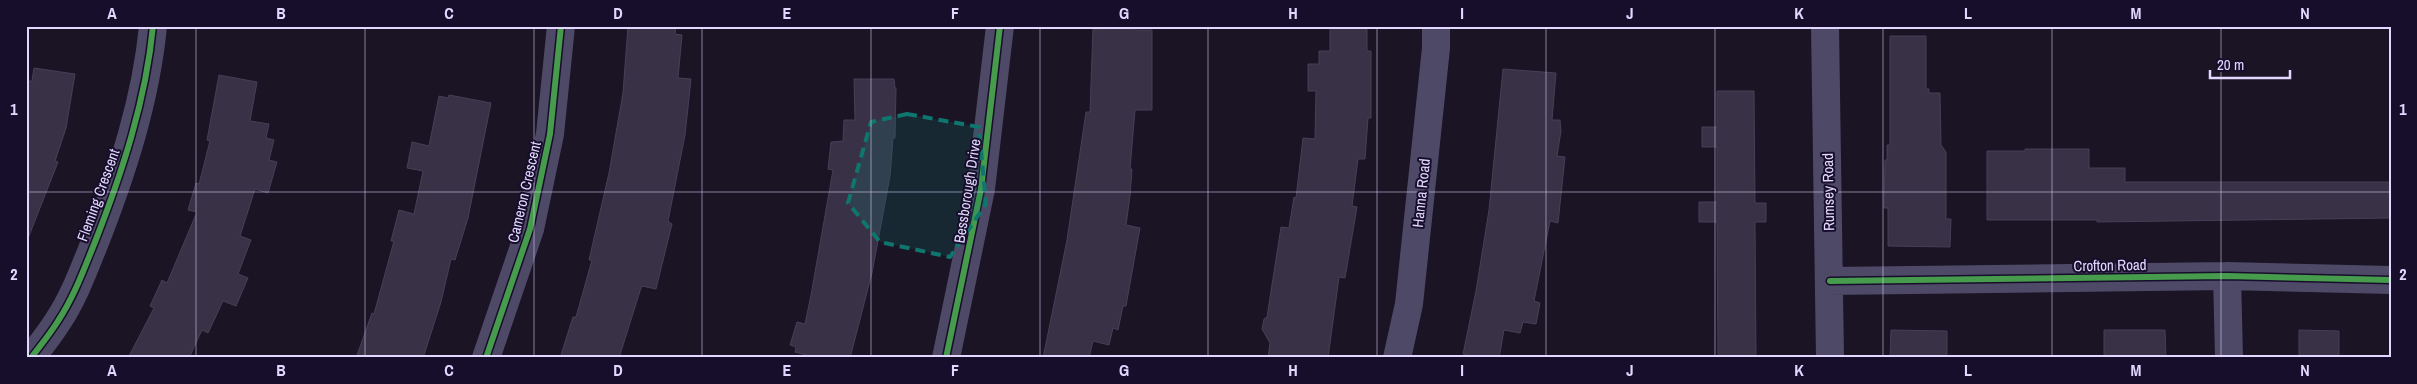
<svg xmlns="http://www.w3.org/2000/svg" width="2417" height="384" viewBox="0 0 2417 384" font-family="'Archivo Narrow',sans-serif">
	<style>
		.building { fill: #393246; stroke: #473f58 }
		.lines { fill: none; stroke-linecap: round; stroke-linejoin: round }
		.minor { stroke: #4e4966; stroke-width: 28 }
		.cycleway-casing { stroke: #170e2b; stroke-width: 9 }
		.cycleway { stroke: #469c4c; stroke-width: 6 }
		.marked { fill: #0f766e; fill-opacity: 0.2; stroke: #0f766e; stroke-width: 4; stroke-dasharray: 10 6; stroke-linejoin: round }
		.grid { fill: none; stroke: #e2d8ff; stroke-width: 1; stroke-opacity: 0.55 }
		.labels { text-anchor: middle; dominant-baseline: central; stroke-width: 4; stroke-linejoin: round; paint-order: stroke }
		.street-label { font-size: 15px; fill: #e2d8ff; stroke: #170e2b }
		.neatline { fill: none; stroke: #e2d8ff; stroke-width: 2 }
		.grid-label { font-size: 16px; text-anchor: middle; font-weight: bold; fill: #e2d8ff }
	</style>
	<rect width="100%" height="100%" fill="#1a1425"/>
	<path class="building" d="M628 26H676L675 34 682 35 678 78 691 79 685 135 668 221 672 224 656 289 642 286 640 291 619 358H560L573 317H576L592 260H589L609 173 623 93Z
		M1330 26H1367V51H1371V118H1368L1365 159H1358L1352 206 1357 207 1345 278 1339 277 1328 358H1268L1270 343 1262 329 1264 319 1267 317 1281 227 1289 228 1294 197 1296 198 1303 138 1315 139 1316 91H1308V64H1319V51H1330Z
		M1136 28V30H1152V110H1135L1130 169H1132L1130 196 1126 225 1140 228 1126 306H1123L1118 330 1113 328 1109 345 1093 341 1089 358H1043L1067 240 1086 112H1090L1093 29Z
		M1890 36H1926V89H1929V93H1940L1941 145 1946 152V219H1951L1950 247 1888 246V208H1884L1885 160H1887V145H1890Z
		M34 68 75 74 66 128 55 161 58 162 27 241 26 81H32Z
		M1503 69 1556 73 1552 120H1560L1561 131 1557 156 1565 157 1558 223 1550 221 1534 301 1540 303 1536 324 1523 322 1520 333 1504 330 1499 358H1483L1463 354 1476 291 1489 210Z
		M219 75 257 82 250 121 269 124 266 138 274 140 269 160 277 162 268 193 255 189 240 236 251 240 238 274 248 278 236 306 223 301 208 333 202 330 189 358H128L154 308 150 306 162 280 167 283 197 212 188 210 196 183 199 184 210 141 207 140Z
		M854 79H894L895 88H896L895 138H893L890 176 872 273 850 358H817L795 352 796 347 790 345 797 322 805 324 811 295 833 170 828 169 831 142 843 141 844 120H855Z
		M1717 91H1754L1755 203H1766V222H1755L1756 358H1718L1717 222H1699V202H1717V147H1702V127H1717Z
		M449 95 491 103 468 218 455 260 451 259 441 302 423 358H356L372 313 374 314 394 241H391L399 210 414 214 423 171 407 168 412 142 429 146 439 96 448 98Z
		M2025 149H2089V168H2125V182H2391V218L2097 222V220H1987V151H2025Z
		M1891 330 1947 331V358H1890Z
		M2104 330H2165L2166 358H2104Z
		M2299 330 2339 331V358H2299Z"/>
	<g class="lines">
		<path class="minor" d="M1825 26 1830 358
			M2227 276 2229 358
			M1830 281 2227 276 2391 280
			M31 358C40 346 50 334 58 321 74 297 84 269 95 242 122 173 146 100 153 26
			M486 358 530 229 550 134 561 26
			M946 358 981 189 1000 26
			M1397 358 1409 304 1436 48V26"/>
		<defs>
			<path id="cycleway" d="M1830 281 2227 276 2391 280
				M31 358C40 346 50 334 58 321 74 297 84 269 95 242 122 173 146 100 153 26
				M486 358 530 229 550 134 561 26
				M946 358 981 189 1000 26"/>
		</defs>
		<use href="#cycleway" class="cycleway-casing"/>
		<use href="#cycleway" class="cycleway"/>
	</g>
	<path class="marked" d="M907 114 979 127 986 204 950 257 880 242 848 203 871 122Z"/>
	<path class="grid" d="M196 26V358M365 26V358M534 26V358M702 26V358M871 26V358M1040 26V358M1208 26V358M1377 26V358M1546 26V358M1715 26V358M1883 26V358M2052 26V358M2221 26V358M26 192H2391"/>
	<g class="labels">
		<g class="street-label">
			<text transform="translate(967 191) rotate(-81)">Bessborough Drive</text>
			<text transform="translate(524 192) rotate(-77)">Cameron Crescent</text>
			<text transform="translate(1828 192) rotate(-91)">Rumsey Road</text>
			<text transform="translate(1421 193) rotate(-84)">Hanna Road</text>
			<text transform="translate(98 195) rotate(-70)">Fleming Crescent</text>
			<text transform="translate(2110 265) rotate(-1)">Crofton Road</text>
		</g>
	</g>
	<rect width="2417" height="384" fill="none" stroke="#170e2b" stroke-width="55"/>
	<path d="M2210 70v8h80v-8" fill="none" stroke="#e2d8ff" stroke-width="2.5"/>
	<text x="2217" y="70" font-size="15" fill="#e2d8ff" stroke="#170e2b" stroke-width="4" paint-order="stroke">20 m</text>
	<rect x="28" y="28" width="2362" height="328" class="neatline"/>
	<g class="grid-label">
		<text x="112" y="19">A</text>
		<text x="281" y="19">B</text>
		<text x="449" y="19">C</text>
		<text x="618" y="19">D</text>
		<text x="787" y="19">E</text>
		<text x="955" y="19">F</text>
		<text x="1124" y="19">G</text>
		<text x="1293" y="19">H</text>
		<text x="1462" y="19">I</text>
		<text x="1630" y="19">J</text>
		<text x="1799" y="19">K</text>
		<text x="1968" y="19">L</text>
		<text x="2136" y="19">M</text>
		<text x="2305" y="19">N</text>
		<text x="14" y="115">1</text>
		<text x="2403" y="115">1</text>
		<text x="14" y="280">2</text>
		<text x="2403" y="280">2</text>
		<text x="112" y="376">A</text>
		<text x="281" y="376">B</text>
		<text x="449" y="376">C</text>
		<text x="618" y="376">D</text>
		<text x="787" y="376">E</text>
		<text x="955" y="376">F</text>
		<text x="1124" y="376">G</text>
		<text x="1293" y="376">H</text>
		<text x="1462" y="376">I</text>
		<text x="1630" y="376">J</text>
		<text x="1799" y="376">K</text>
		<text x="1968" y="376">L</text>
		<text x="2136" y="376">M</text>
		<text x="2305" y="376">N</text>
	</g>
</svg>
